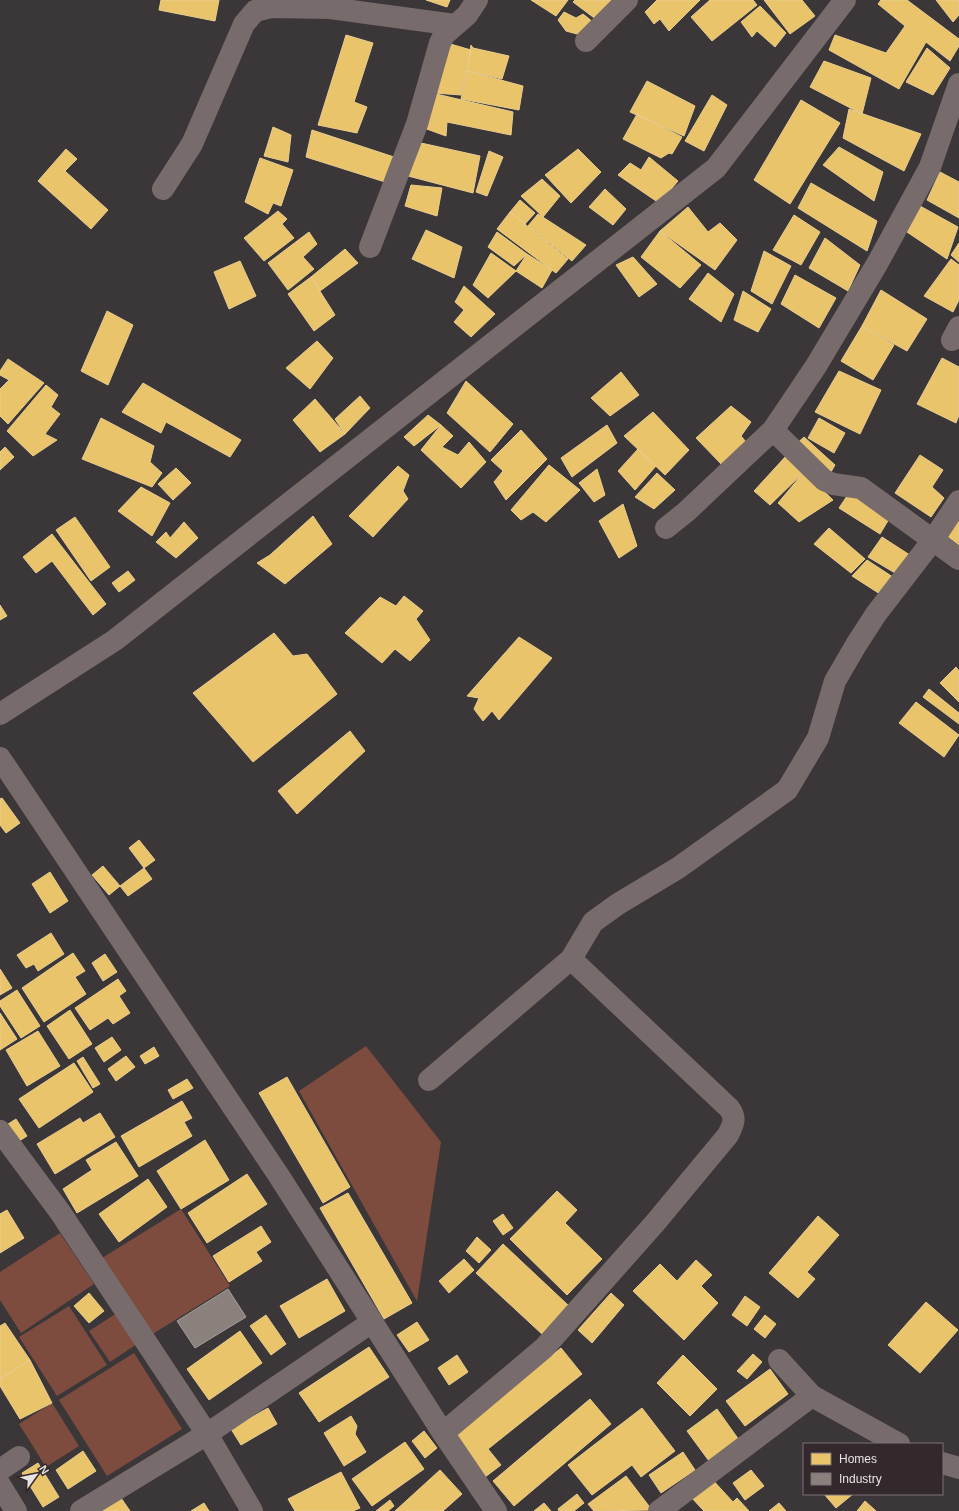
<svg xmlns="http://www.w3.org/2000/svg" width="959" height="1511" viewBox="0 0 959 1511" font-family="Helvetica,sans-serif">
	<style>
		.green { fill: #7e4c3f }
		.homes { fill: #e9c46a; stroke: #e9cd8f }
		.industry { fill: #8a817c; stroke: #a69e9b }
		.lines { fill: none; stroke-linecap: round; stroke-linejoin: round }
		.minor { stroke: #776b6c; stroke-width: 22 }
	</style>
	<rect width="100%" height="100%" fill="#3b3638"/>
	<path class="green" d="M366 1046 441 1142 417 1301 299 1091Z
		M181 1209 230 1286 151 1335 102 1258Z
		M60 1233 94 1284 21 1333 0 1300V1272Z
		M69 1306 107 1365 57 1396 19 1337Z
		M117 1313 137 1344 110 1362 89 1331Z
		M134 1353 182 1429 107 1476 59 1400Z
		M52 1403 79 1446 46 1467 19 1424Z"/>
	<path class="homes" d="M161 0H219L215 21 159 10Z
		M426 0H450L447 7Z
		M531 0H568L556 16Z
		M575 0H612L597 20 573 2Z
		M657 0H700L669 31 660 19 654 24 645 12Z
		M710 0H753L757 5 712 41 691 17Z
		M764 0H802L815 16 790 34Z
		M881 0H907L959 39V46L950 61 926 42 899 89 829 50 835 35 886 53 905 26 878 4Z
		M936 0H959V15L953 22Z
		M760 6 786 33 775 47 757 31 752 37 741 22Z
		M564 12 576 18 583 14 593 22 587 31 577 34 566 31 558 20Z
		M346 35 373 43 354 102 367 107 357 133 318 125Z
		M447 43 471 50 461 95 435 93Z
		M471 45 473 48 509 56 502 79 467 71Z
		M927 48 950 68 933 95 906 82Z
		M824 61 871 78 862 114 810 87Z
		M467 71 523 86 519 110 461 99Z
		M647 81 695 106 684 136 630 112Z
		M432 93 513 112 511 135 447 122 446 136 424 128Z
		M712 95 727 105 704 151 685 141Z
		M801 100 840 123 790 204 754 180Z
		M849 109 921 134 904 171 843 138Z
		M637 114 682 137 672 154 669 153 661 158 623 139Z
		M273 127 291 135 288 162 264 156Z
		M312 130 394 157 385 182 306 157Z
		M421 143 480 156 473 193 408 176Z
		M839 147 883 172 874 201 823 165Z
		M66 149 77 159 65 171 108 210 91 229 38 181Z
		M578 149 601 172 571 203 545 175Z
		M489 151 503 157 487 196 476 192Z
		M649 157 678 181 659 203 618 175 630 163 641 170Z
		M260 158 293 170 281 206 273 203 268 214 245 202Z
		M940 172 959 182V218L927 200Z
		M542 179 560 196 543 217 521 196Z
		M811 183 877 221 867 251 798 208Z
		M411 185 442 188 437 216 405 206Z
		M605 189 626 209 613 225 589 207Z
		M520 200 535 213 525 224 510 212Z
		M920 206 958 227 947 259 907 232Z
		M688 207 708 232 720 223 737 240 715 270 660 231Z
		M278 211 287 219 282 224 294 238 264 261 244 238Z
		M510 212 568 259 556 273 497 229Z
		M538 214 586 245 572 261 528 226Z
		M794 215 820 232 801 265 773 250Z
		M426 230 462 247 454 278 412 259Z
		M660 231 701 265 680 288 641 257Z
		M309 232 317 244 303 257 314 269 288 290 268 263Z
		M497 232 527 254 514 266 488 247Z
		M825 238 860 265 848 291 809 268Z
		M959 243V262L951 255Z
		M345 249 358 263 320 291 311 277Z
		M764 251 791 266 772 304 751 291Z
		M491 253 516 271 488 298 473 285Z
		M527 254 552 270 542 288 516 271Z
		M633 257 657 284 639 297 616 265Z
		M951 259 959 265V300L953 312 924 296Z
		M240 261 256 296 229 309 214 272Z
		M708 273 734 294 721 322 689 299Z
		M795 275 836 298 819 328 781 304Z
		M311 277 335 315 314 331 288 294Z
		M464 286 495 314 471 337 454 322 464 310 455 302Z
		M881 290 927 319 907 351 862 326Z
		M743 291 771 309 758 332 734 320Z
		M107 311 133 325 108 385 81 371Z
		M862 326 894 345 873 380 841 361Z
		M317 341 333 358 310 389 286 368Z
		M942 358 959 367V415L956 423 917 404Z
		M8 359 44 383 8 424 0 416V389L9 380 0 375V371Z
		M839 371 881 390 860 434 815 412Z
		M621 372 639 395 610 416 591 398Z
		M466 381 513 424 490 452 447 413Z
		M143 383 241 440 230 457 166 422 161 433 122 412Z
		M46 385 58 395 51 407 60 414 45 434 57 440 33 456 7 431Z
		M360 396 370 408 345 434 335 419Z
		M315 399 345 434 320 452 293 420Z
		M731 406 751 422 741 436 752 449 725 468 696 438Z
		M653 412 689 450 665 475 624 436Z
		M428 415 441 425 414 446 404 437Z
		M101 418 154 446 150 462 162 473 152 487 82 459Z
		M819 418 845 433 834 453 808 438Z
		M441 425 453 436 442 447 458 455 469 442 486 462 461 488 421 450Z
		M607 425 617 443 572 477 561 458Z
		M521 430 547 459 506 500 494 482 503 471 491 460Z
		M804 437 835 465 828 477 794 446Z
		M5 447 14 457 0 470V452Z
		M638 449 656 466 635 490 618 471Z
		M920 455 943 470 932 487 944 498 931 517 895 493Z
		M786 456 804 472 770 505 754 491Z
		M549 465 580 490 546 522 533 512 521 520 511 510Z
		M398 466 409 475 403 491 408 499 373 537 349 516Z
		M176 468 191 483 173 500 158 484Z
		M597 469 605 495 594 502 579 483Z
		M804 472 833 500 799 522 778 503Z
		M657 473 675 490 654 509 635 497Z
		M141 487 170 503 152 536 118 511Z
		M851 490 889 519 880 534 839 508Z
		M623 504 637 546 619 558 599 521Z
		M959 515V545L946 535Z
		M313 516 332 544 285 584 257 563 270 555Z
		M75 517 110 567 91 581 56 530Z
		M184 522 198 538 176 558 156 542 166 532 170 538Z
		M829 528 865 559 851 573 814 544Z
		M52 534 106 604 93 615 52 561 36 573 23 557Z
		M882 537 916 559 907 580 868 557Z
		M867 560 905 585 894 603 852 576Z
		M128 571 135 580 119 592 112 583Z
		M404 596 423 611 416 619 430 640 410 661 395 649 382 663 345 633 380 597 396 606Z
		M0 605 7 616 0 620Z
		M274 633 293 656 307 654 337 694 253 762 193 693Z
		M519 637 552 658 499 720 492 711 483 721 474 709 479 698 467 696Z
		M956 667 959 671V702L940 683Z
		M929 689 959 713V724L923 697Z
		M916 702 959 735 944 757 899 723Z
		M350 731 365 751 297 814 278 791Z
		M2 798 20 823 6 833 0 825V799Z
		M139 840 155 860 144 868 129 848Z
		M103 866 120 886 109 895 92 875Z
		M144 868 152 879 128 896 120 886Z
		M50 872 68 901 50 913 32 884Z
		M51 933 64 954 38 971 34 964 26 968 17 955Z
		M73 953 85 971 75 977 86 994 44 1022 22 988Z
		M105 954 117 972 103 981 92 963Z
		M0 969 12 988 0 995Z
		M118 979 126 991 119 996 130 1013 113 1024 108 1018 90 1030 75 1008Z
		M17 990 40 1026 21 1038 0 1006V1001Z
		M70 1010 92 1044 69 1059 47 1026Z
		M0 1013 17 1039 0 1050Z
		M38 1031 60 1066 27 1086 6 1050Z
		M112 1037 121 1050 104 1062 95 1048Z
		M154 1047 159 1056 145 1064 140 1056Z
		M126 1056 135 1067 116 1081 108 1069Z
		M83 1057 100 1084 93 1088 77 1061Z
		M74 1063 93 1092 39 1128 19 1099Z
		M287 1077 350 1187 323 1203 259 1093Z
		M187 1079 193 1088 173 1099 168 1090Z
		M182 1101 192 1118 184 1122 192 1136 139 1167 121 1136Z
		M100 1113 115 1137 55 1174 37 1144 80 1118 83 1123Z
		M16 1119 27 1136 16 1143 5 1126Z
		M205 1140 229 1180 181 1209 157 1171Z
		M116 1142 138 1176 77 1213 63 1189 92 1170 86 1160Z
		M247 1174 267 1204 207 1243 188 1213Z
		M148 1179 167 1207 119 1242 99 1214Z
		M557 1191 577 1210 565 1223 602 1259 567 1295 510 1239Z
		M348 1193 412 1303 384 1319 320 1208Z
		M7 1210 24 1238 0 1253V1214Z
		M503 1214 513 1228 503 1235 493 1221Z
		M818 1216 839 1235 807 1272 815 1279 798 1298 769 1273Z
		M261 1226 271 1242 256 1252 262 1261 229 1282 213 1256Z
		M477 1237 491 1250 479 1263 466 1251Z
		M503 1244 569 1306 543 1335 476 1273Z
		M464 1259 474 1270 449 1293 439 1281Z
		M696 1260 712 1275 701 1286 718 1303 684 1340 633 1291 660 1264 677 1281Z
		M327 1279 345 1311 299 1338 280 1306Z
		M89 1293 104 1311 89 1323 74 1306Z
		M611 1293 624 1305 592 1343 578 1330Z
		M745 1296 760 1307 747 1326 732 1315Z
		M926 1302 958 1330 920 1373 888 1345Z
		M266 1315 286 1344 271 1355 250 1326Z
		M765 1315 776 1324 765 1338 754 1329Z
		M417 1322 429 1340 409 1352 397 1335Z
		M5 1323 30 1360 0 1379V1326Z
		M240 1331 262 1363 209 1400 187 1369Z
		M369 1347 389 1377 319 1422 299 1393Z
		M561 1348 582 1374 488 1449 501 1465 485 1477 452 1436Z
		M753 1354 762 1362 747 1379 737 1371Z
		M457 1355 468 1372 449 1385 438 1368Z
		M683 1355 717 1389 690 1416 657 1383Z
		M30 1360 52 1403 20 1419 0 1386V1379Z
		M770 1369 788 1394 745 1426 726 1401Z
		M590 1399 611 1424 514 1506 493 1481Z
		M268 1408 277 1424 241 1445 231 1429Z
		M642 1408 675 1451 641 1477 632 1465 592 1495 568 1465Z
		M717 1409 739 1440 709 1461 687 1431Z
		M351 1416 357 1426 355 1434 366 1452 344 1466 324 1433Z
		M424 1431 437 1448 425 1458 412 1441Z
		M405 1442 424 1469 372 1506 352 1479Z
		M83 1451 96 1471 68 1489 56 1470Z
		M683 1452 695 1470 661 1493 649 1475Z
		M38 1463 59 1497 43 1507 22 1473Z
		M440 1470 462 1494 443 1511H395Z
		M751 1470 764 1486 745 1500 733 1483Z
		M341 1472 360 1508 353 1511H295L288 1499Z
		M626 1476 652 1510 594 1511 588 1504Z
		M710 1477 733 1502 737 1498 749 1511H704L690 1496Z
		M577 1494 584 1503 574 1511H559L558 1509Z
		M824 1494H853L836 1508Z
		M119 1495 130 1511H94Z
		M390 1500 394 1506 388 1511H376Z
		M865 1501 876 1511H857Z
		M204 1503 209 1511H191Z
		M544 1503 551 1511H534Z
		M779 1503 786 1511H769Z"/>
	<path class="industry" d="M228 1289 246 1317 195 1348 177 1321Z"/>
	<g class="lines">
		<path class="minor" d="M586 41 627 0
			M163 189 192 144 244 24 255 11 271 7 330 8 455 25
			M370 247 417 124 440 43 444 35 467 15 477 0
			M952 340 959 327
			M773 430 824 480 833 484 861 488 959 559
			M666 528 686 512 773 430 816 366 877 264 930 167 959 84
			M0 714 115 640 716 168 845 0
			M0 758 279 1176 443 1433 496 1511
			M429 1080 571 959 593 922 618 904 678 868 787 790 818 738 835 681 856 645 876 614 933 540 959 501
			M0 1131 60 1212 207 1434 252 1511
			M779 1360 812 1396 899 1444
			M443 1433 544 1348 655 1223 728 1135C733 1125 737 1118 729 1108L571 959
			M942 1463 959 1468
			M0 1470 19 1457
			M0 1485 16 1511
			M81 1511 207 1434 372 1322
			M659 1511 812 1396"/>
	</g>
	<rect x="803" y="1443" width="140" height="52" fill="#33292d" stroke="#7c7376"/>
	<rect x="811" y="1453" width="20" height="12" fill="#e9c46a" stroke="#7c7376"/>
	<text x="839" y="1463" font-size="12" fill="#e9e2e4">Homes</text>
	<rect x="811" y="1473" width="20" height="12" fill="#8a817c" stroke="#7c7376"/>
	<text x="839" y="1483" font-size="12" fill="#e9e2e4">Industry</text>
	<g transform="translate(36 1475) rotate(57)" stroke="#33292d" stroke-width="3" paint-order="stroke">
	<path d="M0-3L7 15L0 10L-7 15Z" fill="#e9e2e4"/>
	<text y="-6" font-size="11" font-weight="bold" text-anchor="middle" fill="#e9e2e4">N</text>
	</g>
</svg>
